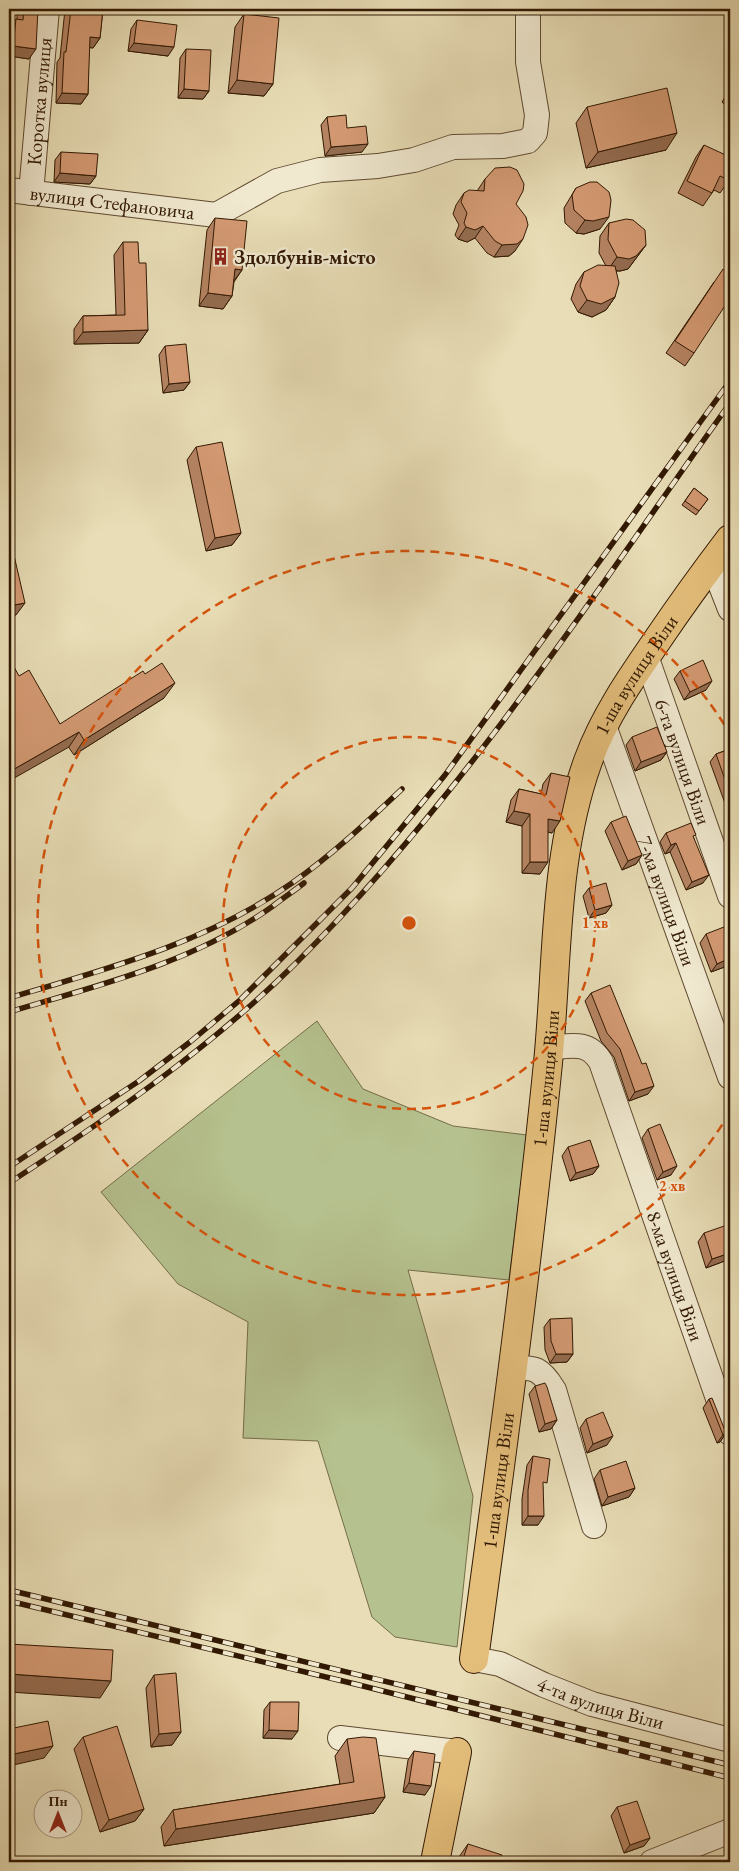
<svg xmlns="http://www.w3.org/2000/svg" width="739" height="1871" viewBox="0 0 739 1871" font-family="'EB Garamond',serif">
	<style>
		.green { fill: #b5c18e; stroke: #746d48 }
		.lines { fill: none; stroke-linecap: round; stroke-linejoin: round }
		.minor-casing { stroke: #604a30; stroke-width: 26 }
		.major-casing { stroke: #321903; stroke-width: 30 }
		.minor { stroke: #f0e9d0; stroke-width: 24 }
		.major { stroke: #e4be7b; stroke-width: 28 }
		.rail-casing { stroke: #321903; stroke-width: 5.5 }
		.rail { stroke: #f0e9d0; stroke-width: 4; stroke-dasharray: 11; stroke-linecap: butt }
		.wall { fill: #b68463; stroke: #321903 }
		.shaded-wall { fill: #946c50; stroke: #321903 }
		.building { fill: #d49a73; stroke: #321903 }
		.ring { fill: none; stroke: #d6530b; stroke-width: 2.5; stroke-dasharray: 9 6 }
		.labels { text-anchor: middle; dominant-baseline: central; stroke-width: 4.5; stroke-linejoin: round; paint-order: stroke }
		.street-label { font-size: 20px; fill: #321903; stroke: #f0e9d0 }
		.poi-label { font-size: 20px; font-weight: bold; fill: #321903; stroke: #f0e9d0; text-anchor: start }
		.centre { fill: #d6530b; stroke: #f0e9d0; stroke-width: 2.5 }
		.ring-label { font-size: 15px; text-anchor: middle; font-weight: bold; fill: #d6530b; stroke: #f0e9d0; stroke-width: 4.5; stroke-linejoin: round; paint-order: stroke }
	</style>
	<rect width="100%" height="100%" fill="#e8ddb6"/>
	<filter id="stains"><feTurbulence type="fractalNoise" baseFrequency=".004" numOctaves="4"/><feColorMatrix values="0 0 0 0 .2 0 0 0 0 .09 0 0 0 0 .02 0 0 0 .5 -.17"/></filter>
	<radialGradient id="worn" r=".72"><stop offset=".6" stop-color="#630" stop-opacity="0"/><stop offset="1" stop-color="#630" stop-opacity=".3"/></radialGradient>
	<path class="green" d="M317 1021 363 1089 453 1126 527 1135 509 1280 408 1270 473 1496 457 1647 395 1637 372 1617 318 1441 243 1438 248 1322 178 1284 101 1192Z"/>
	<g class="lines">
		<defs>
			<g id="minor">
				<path id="s1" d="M9 190 216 215 277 181 320 170 378 166 414 160 453 147 503 146 528 141 535 133 537 115 528 62V9"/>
				<path id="s2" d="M31 193 47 9"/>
				<path d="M712 563 730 609"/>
				<path id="s3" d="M646 656 730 896"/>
				<path id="s4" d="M603 723 730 1077"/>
				<path id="s5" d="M549 1048C571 1046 588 1040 601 1062L730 1433"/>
				<path d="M512 1369C535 1366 541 1369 554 1390L594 1526"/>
				<path id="s6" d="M474 1659 500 1664 544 1685 592 1704 730 1740"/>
				<path d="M340 1738 457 1752"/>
				<path d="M652 1862 730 1831"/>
			</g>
			<g id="major">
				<path id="s7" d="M474 1659C501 1461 528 1262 548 1063 558 962 553 858 588 761 604 717 631 678 658 639 681 605 705 572 730 539"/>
				<path d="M435 1862 457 1752"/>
			</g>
		</defs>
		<use href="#minor" class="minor-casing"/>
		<use href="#major" class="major-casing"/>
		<use href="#minor" class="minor"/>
		<use href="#major" class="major"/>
		<defs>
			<path id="rail" d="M9 998C107 969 208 942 292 883 332 855 367 822 402 789
				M9 1012C100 985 195 962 273 906 283 898 294 891 304 883
				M9 1167 139 1081 190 1042 240 1000 352 888 445 775 730 381
				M9 1183C110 1117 209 1049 295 964 463 797 593 595 730 403
				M9 1590 730 1765
				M9 1601 351 1683 730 1778"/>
		</defs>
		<use href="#rail" class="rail-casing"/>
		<use href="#rail" class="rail"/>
	</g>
	<path class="wall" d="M17 9H38L29 59 9 56V29L16 19H17Z
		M65 9H103L100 38 93 48 89 47 88 94 81 104 56 103 57 62 60 58Z
		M244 14 273 84 264 96 228 93 235 27Z
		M137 20 168 56 128 51 131 29Z
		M186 49 209 91 203 99 178 98 180 58Z
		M730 89V110L722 102Z
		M587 107 666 150 586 168 576 123Z
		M327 117 347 128 362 152 325 156 321 125Z
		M704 145 729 180 720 193 714 190 703 206 678 193 696 157Z
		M61 152 96 176 90 184 54 182 55 160Z
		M485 179 516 204 515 251 509 256 494 257 487 253 475 238 467 242 458 239 455 235 459 225 453 214 456 205 464 193 477 191Z
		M576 188 600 229 584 234 576 233 565 223 564 208Z
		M215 218 242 270 234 282 232 296 223 309 199 306 207 230Z
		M609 223 646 245 628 269 620 271H616L615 297 606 310 592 317 578 312 571 299 576 284 584 272 606 266 599 253 600 236Z
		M123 242 148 330 139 343 74 344V329L83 316 116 315 114 255Z
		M714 282 694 353 685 366 666 353Z
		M165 346 190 382 184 390 163 393 159 355Z
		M196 447 241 533 232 545 206 551 187 460Z
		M694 488 708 499 696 515 682 505Z
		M680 671 706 690 684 700 674 679Z
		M19 676 60 724 164 698 74 755Z
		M632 737 667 752 661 760 635 771 626 745Z
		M730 749V808L727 809 710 762 716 754Z
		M551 773 552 833 548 832 540 874 522 873V826L506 822 511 800 519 789 541 794 543 784Z
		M611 822 642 855 636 864 622 870 605 831Z
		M666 833 694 838 703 883 686 890 670 852 665 854 660 842Z
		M730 843V854L727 847Z
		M589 888 612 905 606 913 589 918 583 896Z
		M706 934 730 965 711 972 700 943Z
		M591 993 648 1094 629 1101 614 1057 601 1041 585 1001Z
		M648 1129 671 1175 657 1180 642 1138Z
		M568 1147 599 1166 593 1174 570 1181 562 1156Z
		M704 1233 730 1259 706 1268 698 1242Z
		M550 1319 573 1354 567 1362 550 1363 545 1350 544 1327Z
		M535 1386 557 1420 551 1429 539 1432 529 1394Z
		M709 1399 726 1433 720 1442 717 1443 703 1408Z
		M586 1419 607 1445 587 1453 580 1428Z
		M533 1456 543 1488 538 1525H522V1499L527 1465Z
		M600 1470 635 1488 629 1497 602 1506 594 1479Z
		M154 1675 181 1732 172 1745 151 1747 146 1688Z
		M270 1702 292 1739 263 1738 264 1710Z
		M83 1737 144 1809 135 1821 100 1832 74 1749Z
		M347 1739 385 1797 374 1813 164 1846 161 1827 173 1810 340 1784 335 1756Z
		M414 1751 425 1795 403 1792 408 1760Z
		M617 1807 650 1838 644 1846 624 1853 611 1816Z
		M468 1844 500 1862H458L459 1857Z"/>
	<path class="shaded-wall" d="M90 37 100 38 93 48 83 47Z
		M134 43 174 47 168 56 128 51Z
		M13 46 36 49 29 59 9 56V52Z
		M237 80 273 84 264 96 228 93Z
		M184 89 209 91 203 99 178 98Z
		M62 93 88 94 81 104 56 103Z
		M677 133 666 150 586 168 598 152Z
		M368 144 362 152 325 156 331 147Z
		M60 173 96 176 90 184 54 182Z
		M609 217 600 229 584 234 576 233 585 220Z
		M483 226 475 238 467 242 458 239 466 227Z
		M523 239 515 251 509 256 494 257 502 245Z
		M646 245 628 269 620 271 608 270 617 257Z
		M235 269 242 270 233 282Z
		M208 293 232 296 223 309 199 306Z
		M615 297 606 310 592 317 578 312 587 300Z
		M148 330 139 343 74 344 83 332Z
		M190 382 184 390 163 393 169 384Z
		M241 533 232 545 206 551 215 538Z
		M25 603 16 615 9 617V606Z
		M712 681 706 690 684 700 690 692Z
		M175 683 164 698 74 755 84 740Z
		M79 732 69 747 9 781V772Z
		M667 752 661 760 635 771 641 762Z
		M514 811 530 814 522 826 506 822Z
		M548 819 560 821 552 833 540 830Z
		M676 843 670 852 665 854 671 845Z
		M642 855 636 864 622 870 628 861Z
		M530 862H548L540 874 522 873Z
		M709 875 703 883 686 890 692 882Z
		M612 905 606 913 589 918 595 910Z
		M730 958V965L711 972 717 964Z
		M654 1086 648 1094 629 1101 635 1092Z
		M599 1166 593 1174 570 1181 576 1173Z
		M677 1166 671 1175 657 1180 663 1172Z
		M730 1253V1259L706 1268 712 1259Z
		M556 1354H573L567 1362 550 1363Z
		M557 1420 551 1429 539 1432 545 1424Z
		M726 1433 720 1442 717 1443 723 1435Z
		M613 1436 607 1445 587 1453 593 1444Z
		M635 1488 629 1497 602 1506 608 1497Z
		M528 1516H544L538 1525H522Z
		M9 1674 111 1681 100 1698 9 1692Z
		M269 1730 298 1731 292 1739 263 1738Z
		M181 1732 172 1745 151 1747 159 1734Z
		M53 1746 44 1758 9 1766V1755Z
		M409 1783 431 1786 425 1795 403 1792Z
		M385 1797 374 1813 164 1846 176 1829Z
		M144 1809 135 1821 100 1832 109 1820Z
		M650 1838 644 1846 624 1853 630 1845Z"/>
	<path class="building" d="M24 9H38L36 49 13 46 16 19 23 20Z
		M71 9H103L100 38 90 37 88 94 62 93 64 52H66Z
		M244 14 279 18 273 84 237 80Z
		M137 20 177 25 174 47 134 43Z
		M186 49 211 50 209 91 184 89Z
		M667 88 677 133 598 152 587 107Z
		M9 104H13L11 121H9Z
		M346 115 347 128 366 126 368 144 331 147 327 117Z
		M704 145 730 157V177L729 180 720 176 712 193 687 181Z
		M61 152 98 154 96 176 60 173Z
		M510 167 517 170 524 184 523 191 516 204 526 217 528 225 523 239 517 244 502 245 495 241 483 226 475 230 466 227 464 223 467 213 461 202 464 193 469 190 484 191 485 179 495 168Z
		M590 182H597L609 192 611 200 609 217 593 221 585 220 574 210 572 195 576 188Z
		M215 218 247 221 242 270 235 269 232 296 208 293Z
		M626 219 633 220 645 230 646 245 636 256 629 259 617 257 608 240 609 223Z
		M123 242H138L139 263H146L148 330 83 332V316L125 315Z
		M598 265 615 266 619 283 615 297 601 304 587 300 580 286 584 272Z
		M723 269 730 274V298L694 353 675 341Z
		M186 344 190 382 169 384 165 346Z
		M222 442 241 533 215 538 196 447Z
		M694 488 708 499 699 511 685 501Z
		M13 551 25 603 9 606V552Z
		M9 658 19 676 29 670 60 724 143 671 145 674 162 663 175 683 84 740 79 732 9 772Z
		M703 660 712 681 690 692 680 671Z
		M657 727 667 752 641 762 632 737Z
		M730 749V794L716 754Z
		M551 773 570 777 560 821 548 819V862H530V814L514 811 519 789 546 795Z
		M626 816 642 855 628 861 611 822Z
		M691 823 696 835 693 836 709 875 692 882 676 843 671 845 666 833Z
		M606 883 612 905 595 910 589 888Z
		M724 927 730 942V958L717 964 706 934Z
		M610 985 642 1064 646 1063 654 1086 635 1092 620 1049 607 1033 591 993Z
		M660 1124 677 1166 663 1172 648 1129Z
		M590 1140 599 1166 576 1173 568 1147Z
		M730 1224V1253L712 1259 704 1233Z
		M572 1318 573 1354H556L551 1341 550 1319Z
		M545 1383 547 1387 557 1420 545 1424 535 1386Z
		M712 1398 726 1433 723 1435 709 1399Z
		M603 1412 613 1436 593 1444 586 1419Z
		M533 1456 550 1459 547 1483 543 1482 544 1516H528V1490Z
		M626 1461 635 1488 608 1497 600 1470Z
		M9 1644 113 1650 111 1681 9 1674Z
		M176 1673 181 1732 159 1734 154 1675Z
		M270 1702H299L298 1731 269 1730Z
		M48 1721 53 1746 9 1755V1729Z
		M117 1726 144 1809 109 1820 83 1737Z
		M363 1737 376 1738 385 1797 176 1829 173 1810 354 1782 347 1739Z
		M414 1751 435 1754 431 1786 409 1783Z
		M637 1801 650 1838 630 1845 617 1807Z
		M468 1844 502 1855 500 1862H462Z
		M541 1858 543 1862H526Z"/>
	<g class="ring">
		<circle cx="409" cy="923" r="186"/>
		<path d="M730 1112A372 372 0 1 1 730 734"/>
	</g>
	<defs>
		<symbol id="building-bare" viewBox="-9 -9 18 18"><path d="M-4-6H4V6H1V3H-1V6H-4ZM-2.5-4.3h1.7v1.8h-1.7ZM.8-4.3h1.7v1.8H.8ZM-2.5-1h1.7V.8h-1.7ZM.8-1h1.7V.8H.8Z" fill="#8f2418" stroke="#f0e9d0" stroke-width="2.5" paint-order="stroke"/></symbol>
	</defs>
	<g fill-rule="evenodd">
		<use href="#building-bare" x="208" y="244" width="25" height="25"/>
	</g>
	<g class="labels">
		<g class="street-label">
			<text stroke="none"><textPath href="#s2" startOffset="92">Коротка вулиця</textPath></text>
			<text stroke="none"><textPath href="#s1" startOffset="104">вулиця Стефановича</textPath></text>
			<text stroke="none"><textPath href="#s7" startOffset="1005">1-ша вулиця Віли</textPath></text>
			<text stroke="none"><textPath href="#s3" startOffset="112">6-та вулиця Віли</textPath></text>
			<text stroke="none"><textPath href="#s4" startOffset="189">7-ма вулиця Віли</textPath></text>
			<text stroke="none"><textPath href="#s7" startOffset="585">1-ша вулиця Віли</textPath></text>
			<text stroke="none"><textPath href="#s5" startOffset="285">8-ма вулиця Віли</textPath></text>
			<text stroke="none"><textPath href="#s7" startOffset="180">1-ша вулиця Віли</textPath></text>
			<text stroke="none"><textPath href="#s6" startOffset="135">4-та вулиця Віли</textPath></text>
		</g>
		<g class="poi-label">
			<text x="234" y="257">Здолбунів-місто</text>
		</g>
	</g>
	<circle cx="409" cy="923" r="8" class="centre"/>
	<g class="ring-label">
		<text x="595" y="928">1 хв</text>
		<text x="672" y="1191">2 хв</text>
	</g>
	<rect width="739" height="1871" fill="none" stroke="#e8ddb6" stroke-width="30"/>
	<rect x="10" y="10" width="719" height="1851" fill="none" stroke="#321903" stroke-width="2.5"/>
	<rect x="15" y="15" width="709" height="1841" fill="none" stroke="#321903"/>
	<g transform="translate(58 1814)"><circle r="24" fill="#f0e9d0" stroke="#a4967e"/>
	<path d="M0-4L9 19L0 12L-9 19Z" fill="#8f2418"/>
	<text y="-8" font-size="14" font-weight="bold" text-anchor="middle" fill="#321903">Пн</text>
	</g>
	<rect width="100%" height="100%" filter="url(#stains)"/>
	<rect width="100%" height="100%" fill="url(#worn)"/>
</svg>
